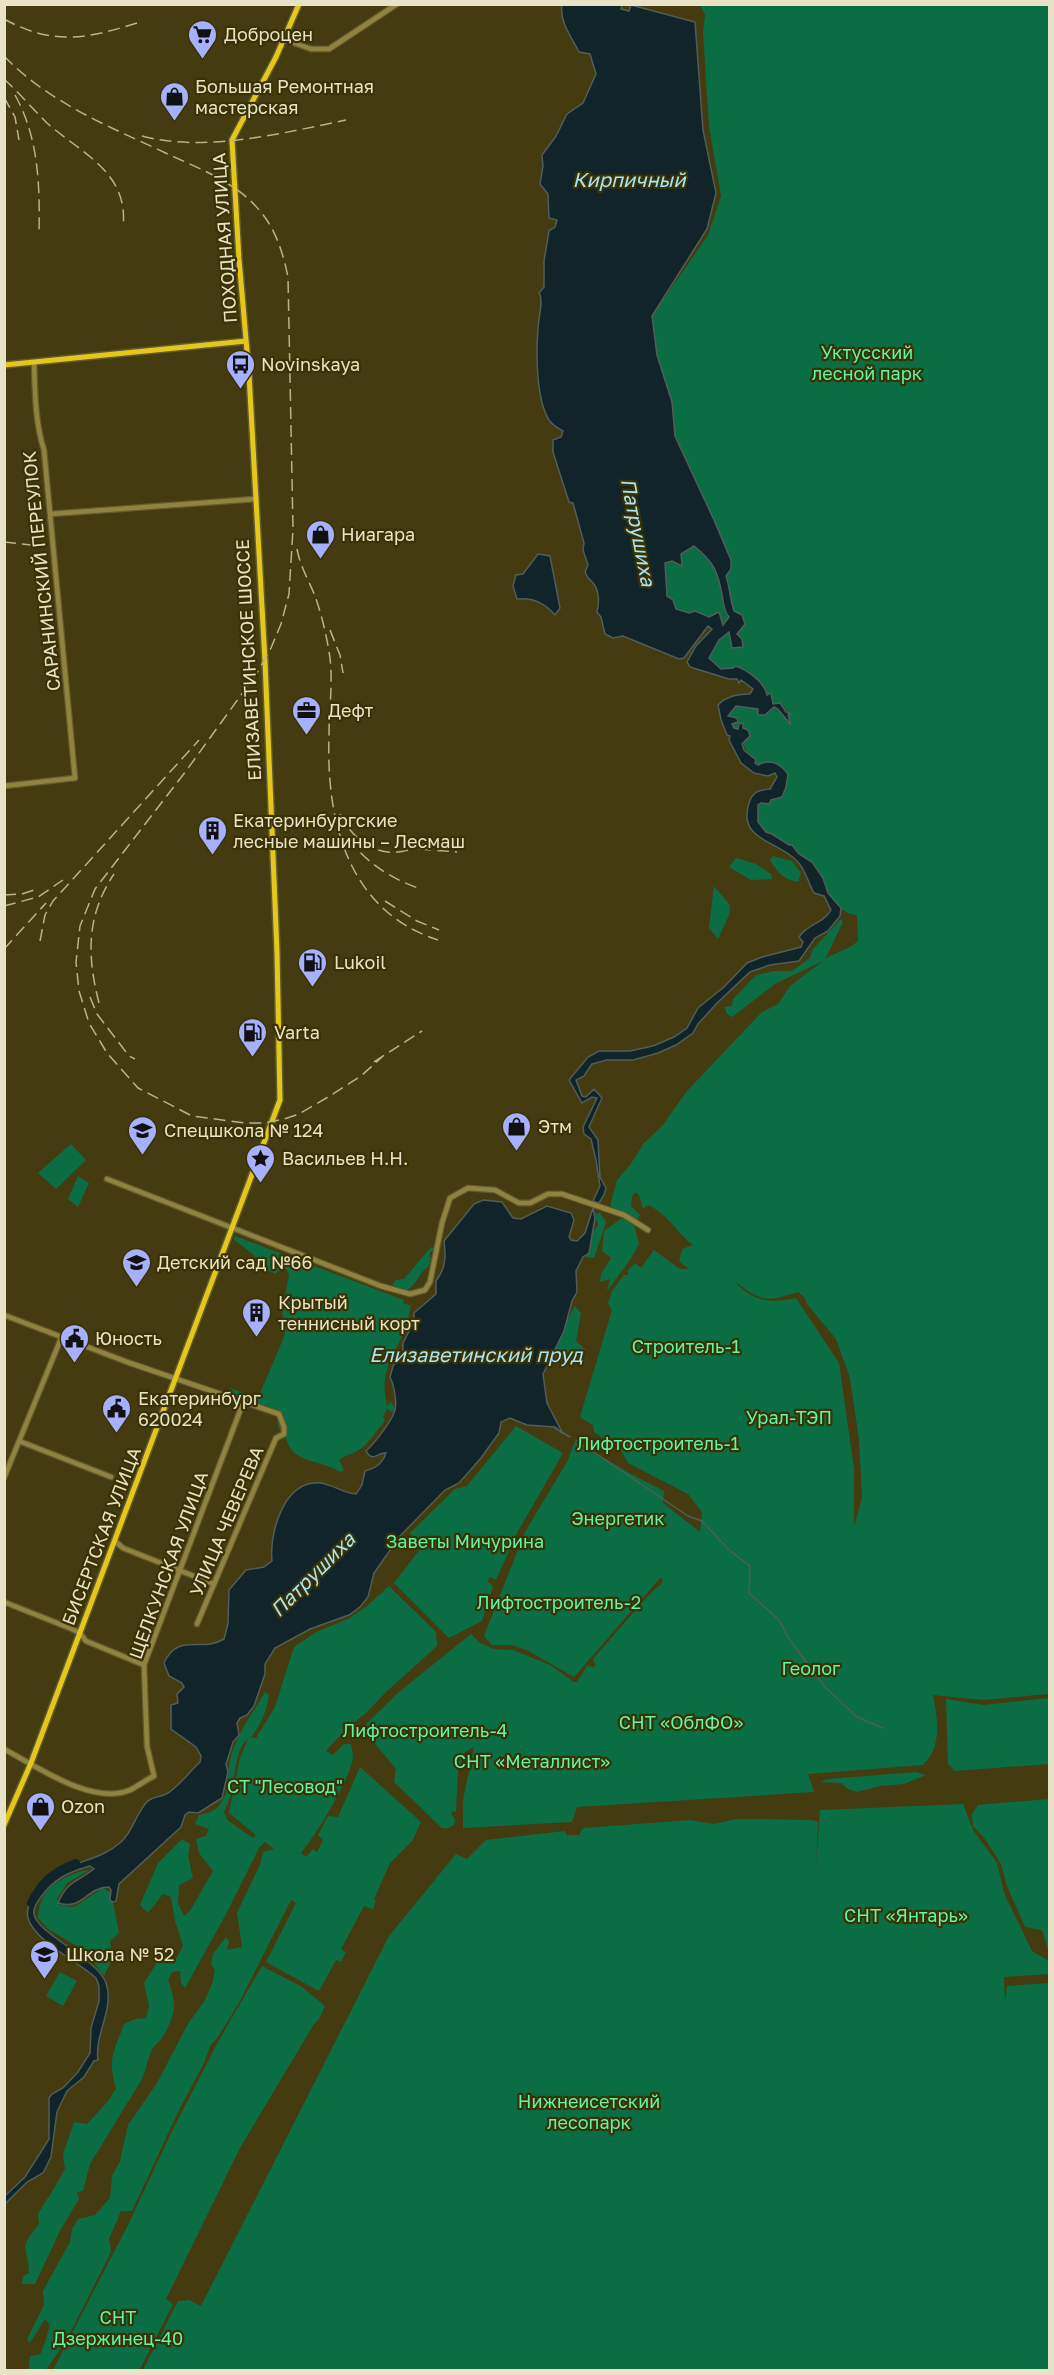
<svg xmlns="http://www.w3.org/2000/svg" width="1054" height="2375" viewBox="0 0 1054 2375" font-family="'Golos Text',sans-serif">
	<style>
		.green { fill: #0b6d44; fill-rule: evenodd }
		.water { fill: #10242a; stroke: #515d59; stroke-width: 1.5; fill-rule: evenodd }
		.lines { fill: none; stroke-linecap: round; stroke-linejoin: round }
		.stream { stroke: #515d59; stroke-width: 1.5 }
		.river { stroke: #10242a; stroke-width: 8 }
		.minor-casing { stroke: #625a31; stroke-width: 7 }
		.major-casing { stroke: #625a31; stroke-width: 8 }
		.minor { stroke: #908340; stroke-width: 4.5 }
		.major { stroke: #e4c718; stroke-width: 5 }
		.rail { stroke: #b7b290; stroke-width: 1.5; stroke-dasharray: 12 6; stroke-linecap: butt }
		.labels { text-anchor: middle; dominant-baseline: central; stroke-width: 4.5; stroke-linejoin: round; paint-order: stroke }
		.poi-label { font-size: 18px; fill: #e8e3c6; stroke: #3a3204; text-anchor: start }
		.street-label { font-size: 18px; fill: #e8e3c6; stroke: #3a3204 }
		.park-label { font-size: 18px; fill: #5ef6ab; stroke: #3a3204 }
		.water-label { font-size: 20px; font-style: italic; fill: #a7e4f7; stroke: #3a3204 }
	</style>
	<rect width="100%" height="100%" fill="#443c10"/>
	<path class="green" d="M700 5H1049V1694L984 1700 933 1695C938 1719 942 1747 923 1765L808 1774 814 1792 577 1807 572 1822 463 1828V1800L474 1747 465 1752 458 1771 456 1812 453 1811 451 1814 455 1819 454 1825 448 1828H442L394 1782 396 1769 362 1728 399 1692 471 1634 480 1643 494 1649 513 1650 550 1665 574 1682H577L587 1666 594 1667 596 1665 593 1659 647 1597 663 1582 661 1577 574 1677 527 1650 511 1645H492L484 1636 525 1532 567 1462 575 1441 633 1475 664 1491 663 1503 700 1532 702 1512 688 1494 628 1463 622 1452 594 1432 593 1425 580 1417 612 1310 608 1303 612 1291 624 1275H628V1270L635 1263 641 1268 654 1250 680 1269H689L679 1261 682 1249 693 1245C677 1233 667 1213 648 1205L643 1209 639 1195 635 1192 632 1197 631 1206 640 1215 638 1219 632 1218 610 1206 617 1180 630 1165 644 1143 663 1125 687 1091 762 1012 778 1004 790 986 823 961 775 984 732 1017 727 1014 724 1007 732 1006 733 999 756 975 774 971H792L810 958 813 949 841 919 843 922 825 959C836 952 848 950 858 941L857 915C844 915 835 904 829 893 825 888 826 881 822 876 813 864 801 857 793 845L789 846 772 834 766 833 758 822V805L771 800 788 774 755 763 756 760C740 746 743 743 743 723L738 730 733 728 731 719 728 717 736 706 759 709 758 715H765L774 707 790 721 788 715 790 714 780 703 773 704 771 693 767 695 766 688 746 669H721L709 658 719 640 729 632 737 634 726 576 731 569V560L714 520 675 436 672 402 657 355 652 316 708 235 721 196 709 126 703 33 705 15ZM734 1281C762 1301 764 1303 798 1292L805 1298 807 1304 836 1339 850 1378 859 1440 862 1498 854 1526V1469L839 1363 796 1298C770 1304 752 1301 734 1281Z
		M694 546C712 561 718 571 722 595 724 604 723 610 729 617L723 626 695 611 689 613 676 609 673 600 667 596 664 563Z
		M773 856 792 861 801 873 798 882C784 880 777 872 770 860Z
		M736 858 756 864 771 874 772 879 751 880 729 867Z
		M714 886 730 905 729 915 718 939 709 928Z
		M71 1144 86 1160 56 1189 38 1173Z
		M78 1176 89 1183 78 1207 68 1199Z
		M600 1213 606 1222 594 1258 586 1257 591 1249 589 1238 598 1225 595 1214Z
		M622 1218 634 1225 639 1244 630 1260 607 1291 610 1279 600 1282 601 1274 611 1258 602 1251 604 1231Z
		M235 1236 404 1300 403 1303 411 1306C408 1314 409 1321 406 1329 392 1358 379 1372 387 1406L391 1402 395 1409 392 1412 387 1409 383 1417 385 1421C376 1430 369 1445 357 1451 351 1455 345 1455 339 1460L344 1470 340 1472C319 1458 289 1465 285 1433L279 1429 277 1419H280V1414L273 1408 247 1401 229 1393 230 1388 258 1398 284 1337 286 1324 282 1314 289 1274 286 1269H281L275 1274 262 1267 254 1255 233 1239Z
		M431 1247 434 1249 429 1254 431 1259 428 1267C418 1273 418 1284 407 1290L392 1285 396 1280 404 1279Z
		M575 1306 581 1313 576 1341 586 1350C576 1359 565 1363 552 1357 555 1349 571 1309 575 1306Z
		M516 1426 563 1453 517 1533 496 1580 490 1577 487 1581 493 1586 482 1621 449 1638 394 1583 421 1548 410 1533 455 1489 467 1486Z
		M389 1586 436 1632 437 1646 386 1692 365 1714 346 1729 326 1751 333 1755 344 1744H351C352 1749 353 1754 353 1758 348 1783 317 1833 301 1853L306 1857 313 1849 317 1852 323 1840 318 1835 328 1816 338 1817 360 1767 421 1822 412 1841 390 1863 374 1899 376 1900 373 1909 364 1906 341 1949 346 1952 341 1962 336 1960 319 1991 266 1962 296 1903 291 1900 240 2001 218 2037 210 2046 204 2063 179 2110 132 2211H121L109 2239 111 2251 109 2256 66 2341 46 2370H29L30 2356C33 2355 37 2356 40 2354 43 2352 48 2331 50 2325L45 2319 30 2343 27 2339 44 2305 43 2291 70 2242 72 2229 78 2219 95 2215 110 2198 112 2176 120 2161 128 2125 157 2083 189 2022 204 2002 212 1984 215 1970 211 1964 213 1954 226 1937 229 1941 227 1950 242 1947 237 1913 260 1865 263 1852 274 1849 265 1842 259 1848 225 1916 185 1988 181 1983 180 1971 172 1972 168 1980C177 2005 176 2015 162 2038 159 2043 152 2047 151 2052 147 2061 146 2070 142 2079L90 2164 83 2191 77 2192 79 2199 61 2229 35 2284H22L23 2276 29 2273C28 2245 17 2250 39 2224L38 2214 56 2185 65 2169 63 2154 74 2122 87 2124 109 2100 116 2088C107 2058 114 2052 124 2024L135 2019 146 2018 149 2006 144 1983 158 1961 176 1959 183 1946 175 1921 171 1897 163 1894 148 1913 140 1905 158 1863 182 1839 190 1844 188 1856 193 1878 179 1885 178 1903 184 1916 190 1911 213 1871 199 1853 196 1839 206 1836 209 1829 195 1824 199 1815C209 1813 217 1811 222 1801 230 1788 227 1774 230 1760 236 1735 253 1713 265 1692L269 1695C267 1711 261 1725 251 1737L256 1738 275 1707 294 1647 316 1632 348 1619 367 1606ZM248 1739 240 1758 229 1813 256 1835 253 1838 227 1820 224 1812C226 1806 230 1800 231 1794 235 1779 235 1748 248 1739Z
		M1049 1698V1764L955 1771 948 1764 946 1699 984 1705Z
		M916 1772 926 1775 904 1784 880 1786 857 1792 848 1789 841 1783 820 1782 828 1779Z
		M1049 1799H1050L1049 1953 1042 1930 1025 1927 1007 1886 1001 1864 985 1839 973 1826 972 1814 978 1805Z
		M963 1804 973 1830 997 1863 1004 1893 1032 1951 1049 1961V1974L1004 1977 1005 2002 1007 1986 1049 1983V2370H143L178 2301 189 2300 201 2306 389 1936 456 1854 467 1859 486 1840 565 1831 567 1835H579L583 1828 690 1820 713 1824 737 1819 812 1820 818 1822 816 1866 820 1810Z
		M91 1869 67 1883 57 1899 59 1905 74 1907 103 1888 111 1893 119 1933 110 1941 112 1959 104 1976 85 1951 48 1929 38 1918C39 1887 63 1875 91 1869Z
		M262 1966 302 1987 325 2006 319 2019 314 2024 240 2148 166 2299 173 2304 141 2367 139 2370H53L129 2223 172 2131 218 2042Z
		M60 1972 77 1981 63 2006 46 1996Z"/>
	<path class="water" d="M562 5H622L621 9 629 11 631 5 695 22 703 130 716 193 707 229 652 316 657 355 672 402 675 436 714 520 731 560V569L726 576C730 588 730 599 734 611L742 615 745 624 737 634 742 639 743 647 732 648 729 632 719 640 709 658 721 669 733 668 736 666C747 670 765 682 767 695L771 693 773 704 780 703 786 712 791 714 788 715 791 725 778 709 774 707 765 715H758V709L736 706 728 716 737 718 738 722 732 724 734 728 738 729 739 724 743 723V728L748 730 750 736 742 744 744 750 756 760 755 763 758 765C771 758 780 764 788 774L786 787 782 797 771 800 769 804 761 803 758 805V822L766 832 772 834 789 845H792L799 854 812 862 823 878 828 893 841 908 840 916 828 931 815 938 799 961 770 965 750 972 717 1003 698 1024 693 1033 676 1045 658 1053 633 1060H607L592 1064 584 1076 576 1080 582 1096 586 1097 594 1089 602 1098 589 1127 598 1140 600 1177 606 1188 604 1195 599 1203 593 1201 600 1186 596 1160 591 1139 584 1134 583 1127 597 1098 592 1097 582 1103 569 1080 588 1057 599 1051H630L653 1046 674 1037 687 1028 698 1008 724 987 747 963 762 957 801 947 803 942 799 937C807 924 823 924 831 910L824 896 814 893C808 883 806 870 797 861 779 841 737 841 749 803 753 791 759 790 770 789L777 777 775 773 768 776 754 773 741 763 729 740 730 736 727 735 721 720 718 705C726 696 738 694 750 694L753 689 741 680 739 683 737 679H729L690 667 687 662 696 646 712 629 708 626 684 658 679 659 623 636 613 638 605 634 601 617 597 612C599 604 600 591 593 583 590 579 587 578 585 572L588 565 583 550 584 543 573 503 569 502 553 452V440L561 437 563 431C558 428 553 426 549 420 536 399 536 353 538 329 538 319 544 301 539 293L544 287V261L549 231 555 227 557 220 549 218 548 194 540 184 543 166 542 155 556 136 567 114 583 103 596 74 590 54 579 52C572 38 559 21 562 5ZM694 546C713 561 718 571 722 595 724 604 723 610 729 617L723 625 719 612 709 617 695 611 689 613 676 609 673 600 667 596 665 563 672 561 682 566 681 554Z
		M538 554 550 556 560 608 555 615C545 603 533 597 517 599L513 586 516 575 523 574Z
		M483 1200 502 1202 513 1218 521 1219 547 1206 571 1213 574 1220 569 1237 571 1240 577 1241 585 1233 593 1208 595 1218 589 1253 583 1257 576 1271 577 1292 572 1301 564 1331 543 1374 547 1403 563 1434 555 1427 527 1425 510 1418 501 1422 499 1433 481 1458 459 1483 445 1490 400 1536 374 1573 368 1597 360 1607 349 1615 310 1629 275 1648 265 1664V1674L254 1706 247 1715 240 1718 237 1723 239 1735 233 1742 226 1764 228 1772 222 1798 198 1813 189 1812 185 1815 181 1827 119 1884 116 1901 113 1902 110 1900 111 1890 109 1887C86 1887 83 1911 58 1903 67 1881 77 1882 94 1869L90 1866C68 1872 54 1879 41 1897 37 1902 33 1908 34 1914 37 1934 97 1958 106 1983 115 2008 94 2035 98 2060L94 2061 84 2077 67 2091 57 2112 51 2157 43 2173 27 2182 5 2204V2196L25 2177 49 2139V2098L52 2094 63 2088 78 2072 90 2053 91 2028 99 2001V1986L96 1978C78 1961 35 1942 28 1918 26 1910 29 1903 34 1896 58 1857 92 1868 121 1842 133 1831 136 1814 146 1803 152 1796 158 1798 166 1794 177 1789 190 1771 200 1762L201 1756 196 1747 171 1729V1705L178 1703 177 1694 184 1687 182 1683 169 1676 164 1663C178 1632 202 1653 224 1639L228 1624 229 1590 246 1570 264 1567 272 1561C269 1533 284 1480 320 1483 333 1484 344 1494 356 1494L362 1485 365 1471C376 1468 382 1464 386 1453 377 1452 373 1463 366 1451 374 1444 390 1423 394 1413 398 1405 394 1385 390 1377L393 1366 403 1351V1343L414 1322V1313L436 1294V1281C446 1268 446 1256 444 1241L474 1204Z"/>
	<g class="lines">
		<path class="stream" d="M555 1428 570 1437
			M576 1440 688 1516 702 1521 729 1550 750 1566 749 1593 779 1620 789 1639 825 1687 857 1717 883 1728"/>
		<path class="river" d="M31 1903C41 1882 54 1871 76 1863"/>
		<defs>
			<path id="minor" d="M283 39 311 49H329L397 4
				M50 514 256 499
				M4 786 75 778 44 450C35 422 35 392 34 362
				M107 1179 381 1286 410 1294 425 1290 430 1282 442 1223 450 1198 468 1188 495 1190 519 1203H530L548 1194H562L624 1215 648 1230
				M4 1315 127 1362 279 1414 284 1427V1434L276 1438 197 1624
				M19 1441 111 1477
				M4 1478 62 1336
				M115 1541 123 1548 214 1584
				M4 1602 72 1629 80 1633 86 1641 144 1665
				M4 1749C36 1766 92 1806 130 1790 138 1786 146 1780 154 1776L147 1746 144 1665 243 1403"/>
			<path id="major" d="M4 365 246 341
				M4 1825 31 1763 280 1100 277 952 265 661 249 374 239 259 232 140 276 57 299 4"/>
		</defs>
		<use href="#minor" class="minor-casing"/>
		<use href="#major" class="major-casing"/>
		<use href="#minor" class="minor"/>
		<use href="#major" class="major"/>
		<path class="rail" d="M4 19C55 47 89 38 140 22
			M4 56C50 104 113 128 172 156 203 170 238 184 260 211 276 230 283 253 288 277L293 529 289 594 281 624 271 648 257 673 186 771 95 889 80 926 76 962 79 991 89 1023 107 1053 138 1088 192 1116 245 1123H265L284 1119 299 1114 328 1097 361 1076 382 1057
			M4 79C19 93 33 109 47 123 82 154 129 172 123 227
			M15 95C39 138 40 187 39 235
			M4 97 15 117 19 140
			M142 136C205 153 283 133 346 120
			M4 542 31 545
			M297 549C300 566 309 581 315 596 322 616 327 637 330 658 333 684 329 710 329 736 326 821 348 911 438 940
			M330 630 340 655 343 673
			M340 814C353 840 377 859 408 850 425 844 439 837 458 838
			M349 839C365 862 392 879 418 888
			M419 849 457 852
			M4 895 22 894 37 889
			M385 901 417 921 439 930
			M4 906 38 897 63 880
			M40 941 45 915 53 901 199 740
			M4 949 46 903
			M90 997 97 1014 129 1056 135 1059
			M99 1003C87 956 86 916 114 874
			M374 1062 422 1031"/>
	</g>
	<defs>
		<symbol id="supermarket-pin" viewBox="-11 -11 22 30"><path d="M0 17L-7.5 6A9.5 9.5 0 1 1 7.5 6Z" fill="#a7b0fc" stroke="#3a3204"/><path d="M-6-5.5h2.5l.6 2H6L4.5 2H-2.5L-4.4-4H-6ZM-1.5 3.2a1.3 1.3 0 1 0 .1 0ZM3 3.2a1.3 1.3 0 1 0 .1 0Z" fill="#111"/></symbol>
		<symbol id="shop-pin" viewBox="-11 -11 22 30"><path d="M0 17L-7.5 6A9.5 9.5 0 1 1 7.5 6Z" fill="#a7b0fc" stroke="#3a3204"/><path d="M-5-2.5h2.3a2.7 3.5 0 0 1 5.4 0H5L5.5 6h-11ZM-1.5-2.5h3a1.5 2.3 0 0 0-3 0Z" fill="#111"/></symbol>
		<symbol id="bus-pin" viewBox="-11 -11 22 30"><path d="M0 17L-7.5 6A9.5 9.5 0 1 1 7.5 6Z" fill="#a7b0fc" stroke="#3a3204"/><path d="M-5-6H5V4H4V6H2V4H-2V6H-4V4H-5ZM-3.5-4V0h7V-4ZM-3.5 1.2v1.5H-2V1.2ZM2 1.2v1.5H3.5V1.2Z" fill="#111"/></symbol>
		<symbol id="office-pin" viewBox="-11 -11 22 30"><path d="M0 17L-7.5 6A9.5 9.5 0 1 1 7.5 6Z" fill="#a7b0fc" stroke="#3a3204"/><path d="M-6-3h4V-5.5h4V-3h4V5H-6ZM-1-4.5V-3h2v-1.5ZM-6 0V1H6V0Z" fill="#111"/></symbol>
		<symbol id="building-pin" viewBox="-11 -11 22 30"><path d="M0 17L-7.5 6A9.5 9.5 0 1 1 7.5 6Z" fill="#a7b0fc" stroke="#3a3204"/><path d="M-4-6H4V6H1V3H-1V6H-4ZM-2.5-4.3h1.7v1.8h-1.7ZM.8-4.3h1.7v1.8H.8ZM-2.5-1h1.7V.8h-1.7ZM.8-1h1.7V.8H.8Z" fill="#111"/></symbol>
		<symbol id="fuel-pin" viewBox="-11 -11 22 30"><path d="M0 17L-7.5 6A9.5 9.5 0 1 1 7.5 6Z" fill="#a7b0fc" stroke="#3a3204"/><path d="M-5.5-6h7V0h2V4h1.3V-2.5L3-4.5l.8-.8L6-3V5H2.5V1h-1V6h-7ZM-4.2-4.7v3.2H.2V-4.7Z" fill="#111"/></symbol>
		<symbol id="school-pin" viewBox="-11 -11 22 30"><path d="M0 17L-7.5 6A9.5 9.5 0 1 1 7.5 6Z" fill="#a7b0fc" stroke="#3a3204"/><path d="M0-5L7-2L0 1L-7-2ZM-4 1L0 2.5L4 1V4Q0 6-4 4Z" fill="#111"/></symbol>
		<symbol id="sight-pin" viewBox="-11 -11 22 30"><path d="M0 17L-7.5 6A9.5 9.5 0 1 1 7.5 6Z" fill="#a7b0fc" stroke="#3a3204"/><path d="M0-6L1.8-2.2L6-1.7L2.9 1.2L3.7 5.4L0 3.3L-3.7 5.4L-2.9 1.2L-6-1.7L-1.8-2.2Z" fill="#111"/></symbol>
		<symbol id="civic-pin" viewBox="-11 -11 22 30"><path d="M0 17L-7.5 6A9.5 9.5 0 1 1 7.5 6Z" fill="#a7b0fc" stroke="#3a3204"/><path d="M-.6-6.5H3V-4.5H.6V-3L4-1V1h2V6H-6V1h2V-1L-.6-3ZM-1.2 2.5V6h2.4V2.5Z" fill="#111"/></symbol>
	</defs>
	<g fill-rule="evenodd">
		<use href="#supermarket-pin" x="186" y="18" width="33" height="45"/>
		<use href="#shop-pin" x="158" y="80" width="33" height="45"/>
		<use href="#bus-pin" x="224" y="348" width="33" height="45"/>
		<use href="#shop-pin" x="304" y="518" width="33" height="45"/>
		<use href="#office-pin" x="290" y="694" width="33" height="45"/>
		<use href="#building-pin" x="196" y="814" width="33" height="45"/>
		<use href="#fuel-pin" x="296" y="946" width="33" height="45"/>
		<use href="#fuel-pin" x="236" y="1016" width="33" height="45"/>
		<use href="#shop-pin" x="500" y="1110" width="33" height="45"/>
		<use href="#school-pin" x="126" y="1114" width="33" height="45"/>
		<use href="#sight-pin" x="244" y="1142" width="33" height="45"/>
		<use href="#school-pin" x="120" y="1246" width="33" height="45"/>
		<use href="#building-pin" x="240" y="1296" width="33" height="45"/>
		<use href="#civic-pin" x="58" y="1322" width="33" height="45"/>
		<use href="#civic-pin" x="100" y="1392" width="33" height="45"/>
		<use href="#shop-pin" x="24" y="1790" width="33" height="45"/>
		<use href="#school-pin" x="28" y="1938" width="33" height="45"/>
	</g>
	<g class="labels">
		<g class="poi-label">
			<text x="224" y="34">Доброцен</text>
			<text x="195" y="86">Большая Ремонтная<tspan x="195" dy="21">мастерская</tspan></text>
			<text x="261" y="364">Novinskaya</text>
			<text x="341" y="534">Ниагара</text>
			<text x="328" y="710">Дефт</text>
			<text x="233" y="820">Екатеринбургские<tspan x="233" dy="21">лесные машины – Лесмаш</tspan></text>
			<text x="334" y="962">Lukoil</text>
			<text x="274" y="1032">Varta</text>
			<text x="538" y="1126">Этм</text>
			<text x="164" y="1130">Спецшкола № 124</text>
			<text x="282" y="1158">Васильев Н.Н.</text>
			<text x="157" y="1262">Детский сад №66</text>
			<text x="278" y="1302">Крытый<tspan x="278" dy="21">теннисный корт</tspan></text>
			<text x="95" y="1338">Юность</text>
			<text x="138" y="1398">Екатеринбург<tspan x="138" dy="21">620024</tspan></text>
			<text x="61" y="1806">Ozon</text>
			<text x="66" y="1954">Школа № 52</text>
		</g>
		<g class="street-label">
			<text transform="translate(224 238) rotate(-94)">ПОХОДНАЯ УЛИЦА</text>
			<text transform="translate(41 571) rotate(-96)">САРАНИНСКИЙ ПЕРЕУЛОК</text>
			<text transform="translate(248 660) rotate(-93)">ЕЛИЗАВЕТИНСКОЕ ШОССЕ</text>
			<text transform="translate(226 1521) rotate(-67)">УЛИЦА ЧЕВЕРЕВА</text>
			<text transform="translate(101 1536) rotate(-69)">БИСЕРТСКАЯ УЛИЦА</text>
			<text transform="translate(168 1565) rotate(-70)">ЩЕЛКУНСКАЯ УЛИЦА</text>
		</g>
		<g class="park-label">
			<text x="867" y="352">Уктусский<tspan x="867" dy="21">лесной парк</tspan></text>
			<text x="686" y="1346">Строитель-1</text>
			<text x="789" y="1417">Урал-ТЭП</text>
			<text x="658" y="1443">Лифтостроитель-1</text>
			<text x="618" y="1518">Энергетик</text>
			<text x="465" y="1541">Заветы Мичурина</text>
			<text x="559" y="1602">Лифтостроитель-2</text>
			<text x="811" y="1668">Геолог</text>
			<text x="681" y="1722">СНТ «ОблФО»</text>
			<text x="425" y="1730">Лифтостроитель-4</text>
			<text x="532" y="1761">СНТ «Металлист»</text>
			<text x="285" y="1786">СТ "Лесовод"</text>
			<text x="906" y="1915">СНТ «Янтарь»</text>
			<text x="589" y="2101">Нижнеисетский<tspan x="589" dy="21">лесопарк</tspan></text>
			<text x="118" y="2317">СНТ<tspan x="118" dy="21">Дзержинец-40</tspan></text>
		</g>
		<g class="water-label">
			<text x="629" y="179">Кирпичный</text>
			<text transform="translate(639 532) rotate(79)">Патрушиха</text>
			<text x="476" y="1354">Елизаветинский пруд</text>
			<text transform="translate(312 1574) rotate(-45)">Патрушиха</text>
		</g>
	</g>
	<rect width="1054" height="2375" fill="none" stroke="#e8e3c6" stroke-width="12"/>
</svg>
